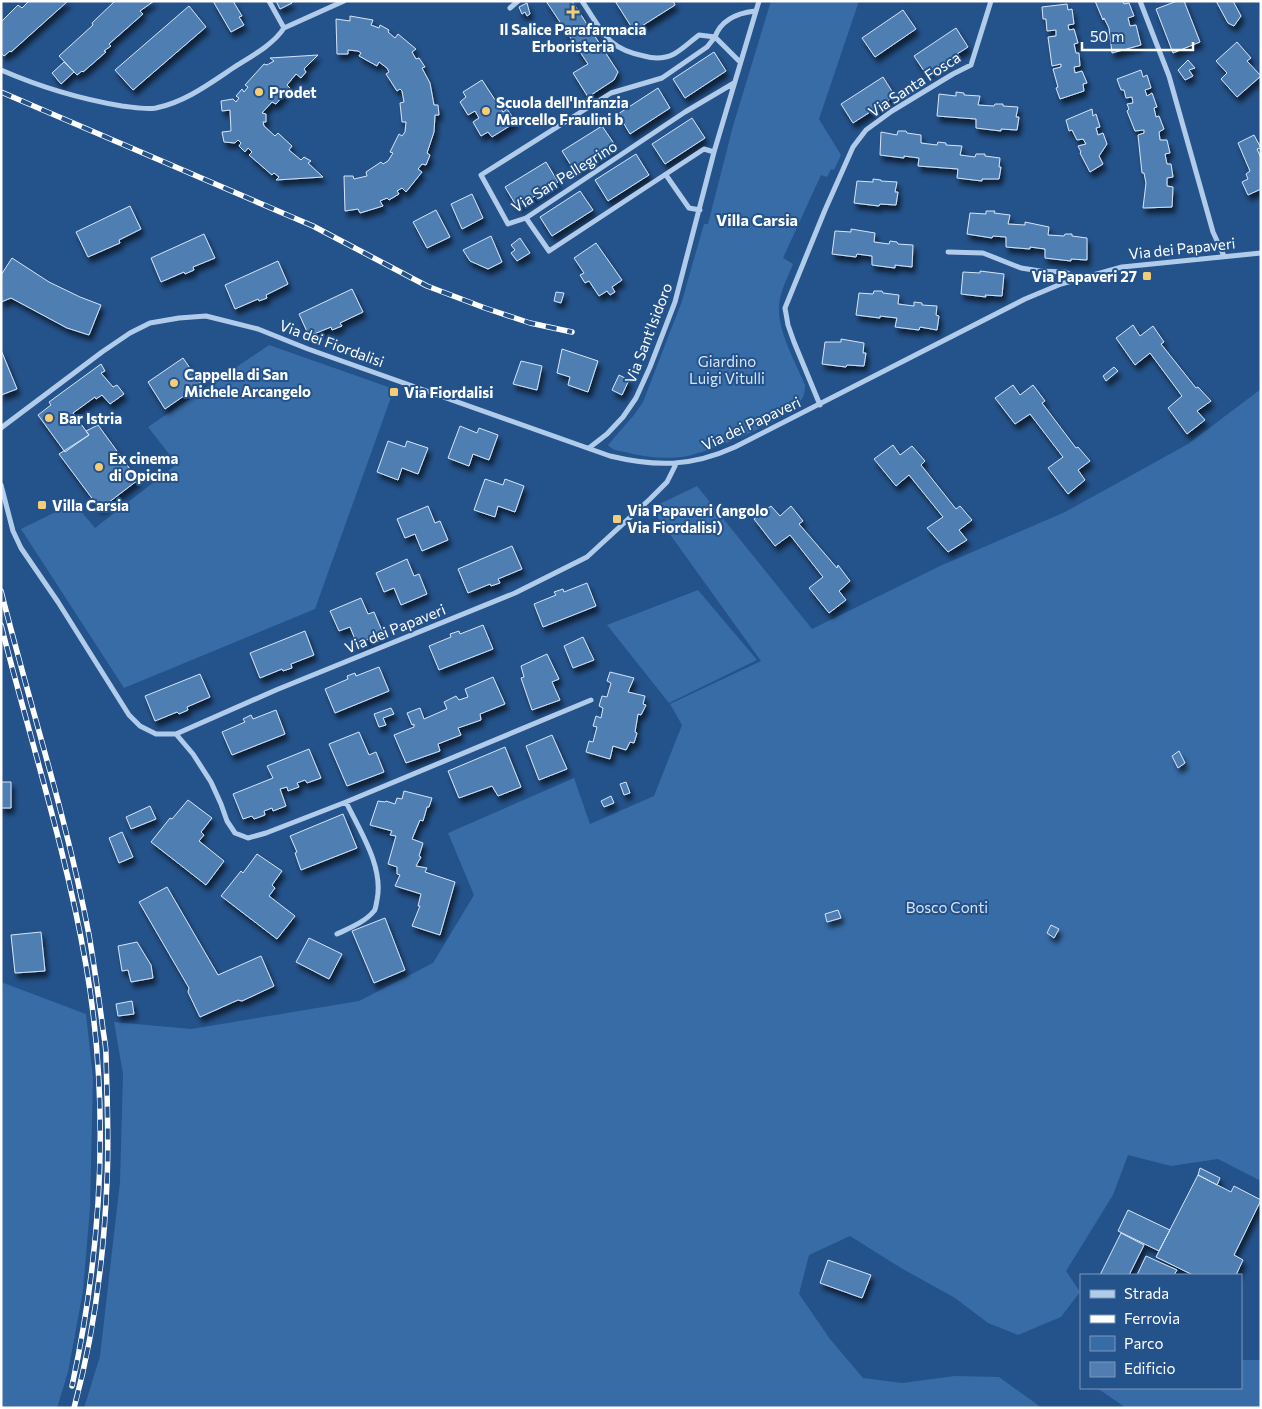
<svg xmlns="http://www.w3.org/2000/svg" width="1262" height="1409" viewBox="0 0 1262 1409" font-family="Commissioner,sans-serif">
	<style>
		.green { fill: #386ca7 }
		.building { fill: #507eb3; stroke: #d5e5f8; filter: url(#shadow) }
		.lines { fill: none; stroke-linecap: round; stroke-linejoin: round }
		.minor { stroke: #b1ccea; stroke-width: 5 }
		.rail-casing { stroke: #fff; stroke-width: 5.5 }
		.rail { stroke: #24528a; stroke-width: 4; stroke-dasharray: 11; stroke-linecap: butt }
		.poi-dot { fill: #f5cd74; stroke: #24528a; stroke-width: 2 }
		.labels { text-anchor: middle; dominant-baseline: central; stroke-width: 4; stroke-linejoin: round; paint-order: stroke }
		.poi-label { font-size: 15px; font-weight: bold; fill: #fff; stroke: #24528a; text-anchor: start }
		.street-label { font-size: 15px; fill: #fff; stroke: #24528a }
		.park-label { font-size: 15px; fill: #d5e5f8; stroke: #24528a }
		.neighbourhood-label { font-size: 16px; font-weight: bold; fill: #fff; stroke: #24528a }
	</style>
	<defs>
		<filter id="shadow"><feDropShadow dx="3" dy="5.5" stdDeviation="2.5" flood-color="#0009"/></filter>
	</defs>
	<rect width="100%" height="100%" fill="#24528a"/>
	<path class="green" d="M771 1H859L819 119 841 155 834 170 831 169 827 177 821 175 783 258 793 264C788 277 779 293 779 308 778 332 796 363 805 385 805 392 804 397 799 403 784 421 706 454 682 457 663 459 643 457 625 452 619 451 612 450 608 445L634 415 643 402 682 301 704 224H708L733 126Z
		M269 345 394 389 315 609 124 688 21 529 74 503 95 528 177 464 148 427Z
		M1261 389V1181L1218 1159 1171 1166 1128 1155 1113 1195 1066 1271 1080 1292 1061 1317 1018 1335 988 1323 955 1298 901 1268 850 1236 809 1255 799 1294 830 1339 863 1378 902 1383 955 1376 999 1377 1042 1408H84L100 1356 120 1182 123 1074 114 1022 191 1029 359 1001 433 963 474 895 448 833 574 778 590 824 654 796 682 725 670 704 761 661 651 508 697 486 812 629 940 566 1065 512 1188 444Z
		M698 590 757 660 669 703 607 625Z
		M1 982 86 1014 93 1078 90 1208 83 1291 68 1372 57 1408H1Z
		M1241 1360H1261V1408H1126L1097 1388H1241Z"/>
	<path class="building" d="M29 1H68L11 52 10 51 4 56 1 53V22L18 5 22 8Z
		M115 1H154L140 11 143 14 109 44 111 46 104 51 106 52 83 72 82 71 77 75 59 56 93 25 92 23Z
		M213 1H233L242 16 239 17 244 25 231 32Z
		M276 1H291L292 3 280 9Z
		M546 1H572L618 72 614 80 588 97 573 73 588 64Z
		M615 1H673L675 5 634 31Z
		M1095 1H1123L1124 4 1129 3 1134 16 1128 18 1130 26 1136 25 1141 45 1112 53 1109 28 1104 18 1103 20Z
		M1177 1H1184L1200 42 1173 53 1156 9Z
		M1216 1H1233L1241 16 1234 26 1228 23Z
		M527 3 530 14 527 16 525 12 522 14 519 7Z
		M1067 4 1068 10 1072 9 1074 24 1068 25 1069 30 1074 29 1078 43 1074 44 1076 53H1079L1080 66 1074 67 1075 73 1082 71 1087 83 1083 84 1084 91 1060 99 1056 88 1058 87 1053 69 1061 67V64L1052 66 1048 37 1056 36V30L1047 31 1046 19H1043L1042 7Z
		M189 6 206 27 133 90 115 70Z
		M903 10 916 29 875 57 862 38Z
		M350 16 373 20 371 25 379 28 380 25 389 30 388 32 395 38 398 34 416 49 412 52 416 59 419 58 425 67 422 68 430 83 434 105H438L439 115H435L434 132 427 153 430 155 426 165 422 164 418 169 422 172 406 192 402 188 397 191 399 194 389 200 387 198 380 201 383 206 360 213 358 209 345 211 344 176H353L354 179 367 176 366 172 381 162 383 164 388 161 393 153 390 152 399 134 402 136 405 132 406 122H402L400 103 404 102 402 91 400 89 397 91 386 74 389 72 387 68 379 62 377 66 359 56 361 53 358 51 348 50V54H337L336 19 350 21Z
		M956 28 968 47 926 74 914 56Z
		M1237 42 1251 58 1247 61 1261 76 1237 97 1221 79 1227 73 1216 61Z
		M714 52 726 71 685 98 673 79Z
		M318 55 304 69 306 72 301 78 296 74 287 85 290 88 276 104 272 102 262 113 266 114V122H263L264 126 275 136 278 133 292 146 289 150 301 160 304 157 311 161 308 163 323 177 276 180 279 177 274 173 272 175 249 155 252 152 248 148 245 152 239 146 241 143 238 140 235 143 224 142 222 132 231 131 230 110 222 111 221 101 233 99 236 102 239 98 236 96 242 89 244 92 248 87 245 85 264 64 267 65 274 61 270 58Z
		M1188 60 1195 68 1189 70 1193 76 1185 80 1178 70Z
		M64 62 74 72 61 84 52 73Z
		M1141 70 1143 77 1147 75 1151 88 1145 90 1147 96 1152 93 1157 107 1154 108 1156 117 1159 116 1164 129 1159 132 1160 140H1167L1170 153 1165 154 1167 164H1171L1173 177 1167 178V186L1173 187 1172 207 1143 208 1146 183 1144 173H1142L1138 135 1144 133V130L1135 131 1127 111 1129 109 1127 104 1133 103 1132 97 1126 98 1124 90H1121L1117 79Z
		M883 77 895 96 853 123 841 104Z
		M482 80 503 112 507 109 516 122 492 137 488 132 481 136 473 122 479 118 475 111 468 115 460 102 466 97 463 92Z
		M658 88 670 108 630 134 618 114Z
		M956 92 964 93V95L980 96 978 105 994 106 995 104H1003V106L1018 107 1016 117H1019L1017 130 1001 129V131L976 128V119L937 116 939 94 956 96Z
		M1092 109 1093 116 1096 114 1100 127 1096 128 1098 135 1103 133 1107 144 1099 156 1103 164 1090 172 1080 153 1081 152 1078 146 1086 144 1083 139 1077 140 1072 130 1069 131 1066 120Z
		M692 118 705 138 665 164 652 144Z
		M602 126 615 145 574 170 562 151Z
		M898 131H906L907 133 921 135V143L937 145 938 142 946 143V145L962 146 960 155 975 157 976 154H985V156L1000 158 999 167H1001L999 179H982V181L957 178 958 169 918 166 919 158 904 156V158L880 155 881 132 897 135Z
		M1254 135 1261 148 1257 149 1261 158V189L1248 195 1242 182 1248 179 1246 174 1250 171 1238 143Z
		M636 154 649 175 608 201 595 180Z
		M546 162 558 182 517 207 505 187Z
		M873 179 881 180V181L897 182 895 192H898L896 205 880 204 879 206 854 203 857 181 873 182Z
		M580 191 593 210 552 236 540 217Z
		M472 194 483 218 462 229 451 204Z
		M130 206 141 229 119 240 120 243 88 257 76 232Z
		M436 210 450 237 427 248 413 222Z
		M986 211H995L994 213 1010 215 1008 224 1025 225V222L1049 227 1048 235 1064 236 1065 234H1072V236L1087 238V260L1071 259V261L1045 258V249L1030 247V249L1006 247V237L993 236 992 238 967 234 970 213 986 214Z
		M851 229 875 233 874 242 889 244 890 241 897 242 898 244 913 245 912 267 895 265V268L872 265V256L857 254 856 257 832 254 835 231 851 232Z
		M204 234 215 258 193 267 194 270 185 274 184 272 161 282 151 258Z
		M491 236 502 262 488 269 470 261 463 250Z
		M520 238 530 253 517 261 511 253 515 250 511 245Z
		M596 243 622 280 612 287 615 292 610 295 607 291 599 296 589 281 585 283 580 275 584 273 574 258Z
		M12 258 49 282 80 297 101 305 89 335 67 328 11 298 1 302V275Z
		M278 261 288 284 266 295 267 298 259 301 258 299 235 309 225 285Z
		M980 271 1004 274 1002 296 985 295 986 297 961 294 963 272 980 273Z
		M352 289 363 312 340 323 342 326 332 330 331 327 309 336 299 314Z
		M874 291H882L883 293 899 295 898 304 914 306V302L922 303V305L937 306 936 315 939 316 937 330 920 327 919 330 895 327 897 318 880 316V318L856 315 859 293 873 294Z
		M556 292 564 293 561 303 554 301Z
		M1133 325 1140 336 1153 326 1164 342 1161 344 1196 388 1198 387 1211 401 1197 411 1205 420 1187 434 1168 408 1182 396 1150 353 1135 365 1116 338Z
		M841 339 864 343 863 353H866L864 366 847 365 846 367 822 364 825 342H841Z
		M562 349 598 361 588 392 568 385 570 377 557 373Z
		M1 350 17 389 1 395Z
		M183 358 201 384 165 409 148 382Z
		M521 361 542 366 537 390 513 384Z
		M101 364 105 371 101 373 113 387 117 385 124 394 110 404 102 395 96 399 95 397 73 413 89 435 65 452 38 415 51 405 49 402Z
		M1114 367 1118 371 1106 381 1103 376Z
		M619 375 629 380 622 395 612 390Z
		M1013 385 1020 395 1033 385 1045 401 1042 403 1076 448 1078 447 1090 461 1078 470 1085 480 1068 494 1048 468 1063 457 1030 414 1015 424 995 398Z
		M98 425 138 480 100 509 59 454 89 435 86 431Z
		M460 426 477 433 479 428 498 435 489 460 473 454 469 466 448 458Z
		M388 441 405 447 407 441 428 448 418 474 402 468 398 480 377 472Z
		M893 445 900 455 912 446 925 461 921 465 956 509 960 506 972 520 959 530 967 540 948 552 927 528 943 517 909 475 896 486 874 459Z
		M485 479 503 485 505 479 524 486 515 512 498 506 495 517 474 510Z
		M428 506 435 523 440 521 448 540 422 551 415 534 405 538 397 519Z
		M771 506 780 516 791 506 803 521 799 524 837 568 838 565 850 581 839 591 846 600 829 613 809 588 823 577 790 535 775 546 754 519Z
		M512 546 522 569 498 579 500 583 491 586 490 584 468 593 458 569Z
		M407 559 414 576 419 574 427 594 401 605 394 588 384 592 376 573Z
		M587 583 596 606 543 627 534 604 556 595 554 592 563 589 564 592Z
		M361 598 368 614 374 612 383 633 357 644 350 627 339 631 330 611Z
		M483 625 493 649 439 670 429 646 451 637 450 634 459 631 460 634Z
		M305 631 314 655 291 664 292 668 283 671 282 669 260 678 250 653Z
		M583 637 594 660 573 668 564 646Z
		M547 654 559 679 552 682 560 700 532 710 521 678 524 677 521 666Z
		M379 667 389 691 335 713 325 689 348 679 347 676 355 673 356 676Z
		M610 672 634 678 628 692 645 696 643 704 646 705 641 715 638 714 635 732 637 733 634 743 630 742 626 750 613 746 610 759 586 752 589 741 593 742 597 727 593 726 596 716 601 718 603 708 599 706 602 696 607 697 611 683 607 681Z
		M200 674 210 697 187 707 188 710 179 714 177 712 155 721 145 696Z
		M493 677 505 704 480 714 481 720 458 728 461 735 438 744 440 751 406 763 394 735 414 727V724L412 725 407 713 420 708 424 719 447 709 444 702 456 696 459 700 468 697 465 689Z
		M391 708 394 714 383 718 386 725 379 727 374 714Z
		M276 710 285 734 232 755 222 732 245 722 243 719 251 715 253 719Z
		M359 732 369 755 376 752 384 772 347 786 329 744Z
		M552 735 567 769 539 780 526 746Z
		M505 747 521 787 498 796 492 786 459 798 448 771Z
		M309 749 321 778 307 783 305 780 297 783 299 787 288 791 287 787 280 789 286 806 273 811 272 808 264 811 265 815 254 819 252 816 243 819 233 794 273 778 267 766Z
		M1179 751 1185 763 1178 768 1172 756Z
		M1 782H11V808H1Z
		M626 782 630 793 624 795 620 784Z
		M404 791 432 798 429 807H427L423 821 420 820 412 839 423 843 419 856 421 857 416 866 427 868 425 872 455 882 440 935 412 926 420 906H418L421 894 395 886 400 875 397 874V867L388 864 396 836 390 835 392 831 370 825 378 801 385 802 386 801 395 804 397 798 402 799Z
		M611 796 614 803 604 807 601 801Z
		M188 800 212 818 201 832 204 835 199 841 224 861 206 885 151 842 170 818 172 819Z
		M150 806 156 819 131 829 126 817Z
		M343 814 357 848 301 870 295 853 297 852 290 836Z
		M122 832 133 857 119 863 109 838Z
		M257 854 282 871 272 885 275 888 269 896 295 916 277 939 221 896 241 871 243 873Z
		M167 887 218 975 261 956 274 986 242 1001 238 1000 200 1017 188 992 189 988 139 902Z
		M838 910 841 918 827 922 825 914Z
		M385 918 405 970 374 983 352 931Z
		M1051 925 1059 929 1054 938 1047 933Z
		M41 932 45 971 15 973 11 935Z
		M309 938 342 954 329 979 296 962Z
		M137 942 151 965 153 978 131 982 128 970 122 971 118 946Z
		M132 1001 134 1014 118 1016 116 1004Z
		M1200 1168 1220 1178 1217 1185 1198 1175Z
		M1198 1175 1231 1192 1234 1186 1261 1200 1234 1255 1243 1260 1236 1275H1193L1156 1257Z
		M1128 1210 1170 1230 1159 1251 1118 1231Z
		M1121 1233 1144 1245 1129 1275H1100Z
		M1146 1256 1177 1270 1174 1275H1137Z
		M828 1260 871 1275 862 1298 820 1283Z"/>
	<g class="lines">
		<path class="minor" d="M269 1 284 28
			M582 1C602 30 606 49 644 56 654 59 664 59 674 54 683 49 691 41 699 35L715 37 707 47 662 78 611 93 481 175 508 224 526 218 685 112 734 83
			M1140 1 1169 76 1213 232 1224 256
			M510 8 518 1
			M740 62 715 37C721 20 738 13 755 11
			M1 70C40 87 80 99 122 106 133 107 145 110 156 108 185 102 209 84 233 68 250 57 273 45 284 28L344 1
			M666 175 689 208 700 210
			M526 218 549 251 704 149 714 152
			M948 252 983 253 1021 268 1040 271 1065 272 1078 278
			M820 405 794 342 788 325 785 308 825 210 853 147 866 130 892 111 953 74 971 65 991 1
			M1 428 102 352 130 333 150 323 179 318 206 316 258 329 308 349 610 456C656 467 691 467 735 447L1025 299 1061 284 1122 267 1261 253
			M589 448 607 434 623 417 636 398 650 367 675 302 714 152 759 1
			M1 485 13 531 21 548 58 602 129 715 140 726 156 734H176L276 690 515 593 587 557 650 499 667 482 676 464
			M176 734 193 754 211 782 221 804 227 821 235 833 248 838 266 833 346 802 591 700
			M337 934C350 928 365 922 374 911 376 909 376 904 377 900 384 867 360 831 346 802"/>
		<defs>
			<path id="rail" d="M1 92 313 226 427 286 485 308 530 323 572 332
				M1 591C30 706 67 819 89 935 94 964 98 993 102 1022 103 1033 106 1044 106 1055 107 1097 109 1139 107 1181 104 1257 94 1334 74 1408
				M1 625C30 739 66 850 86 965 110 1104 102 1248 72 1386"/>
		</defs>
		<use href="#rail" class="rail-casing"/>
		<use href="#rail" class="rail"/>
	</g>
	<g class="poi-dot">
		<path d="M570.5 4.5h5v5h5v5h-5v5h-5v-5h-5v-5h5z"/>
		<circle cx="259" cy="92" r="5"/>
		<circle cx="486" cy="111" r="5"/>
		<rect x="1142" y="271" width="10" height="10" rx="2.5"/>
		<circle cx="174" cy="383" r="5"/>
		<rect x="389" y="387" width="10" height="10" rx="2.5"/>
		<circle cx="49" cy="418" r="5"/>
		<circle cx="99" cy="467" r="5"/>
		<rect x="37" y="500" width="10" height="10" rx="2.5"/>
		<rect x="612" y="514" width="10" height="10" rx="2.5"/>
	</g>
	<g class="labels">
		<g class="poi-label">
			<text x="573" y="29" text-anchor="middle">Il Salice Parafarmacia<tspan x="573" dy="17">Erboristeria</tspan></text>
			<text x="269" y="92">Prodet</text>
			<text x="496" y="102">Scuola dell'Infanzia<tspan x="496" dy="17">Marcello Fraulini b</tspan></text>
			<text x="1137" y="276" text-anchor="end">Via Papaveri 27</text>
			<text x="184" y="374">Cappella di San<tspan x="184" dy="17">Michele Arcangelo</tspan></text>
			<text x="404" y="392">Via Fiordalisi</text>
			<text x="59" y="418">Bar Istria</text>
			<text x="109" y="458">Ex cinema<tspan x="109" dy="17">di Opicina</tspan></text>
			<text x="52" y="505">Villa Carsia</text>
			<text x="627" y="510">Via Papaveri (angolo<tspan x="627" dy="17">Via Fiordalisi)</tspan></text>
		</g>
		<g class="street-label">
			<text transform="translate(914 84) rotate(-33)">Via Santa Fosca</text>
			<text transform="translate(564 176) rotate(-32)">Via San Pellegrino</text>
			<text transform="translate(1182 248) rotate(-6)">Via dei Papaveri</text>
			<text transform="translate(648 333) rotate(-69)">Via Sant'Isidoro</text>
			<text transform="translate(332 343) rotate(20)">Via dei Fiordalisi</text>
			<text transform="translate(751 423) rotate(-25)">Via dei Papaveri</text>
			<text transform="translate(395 628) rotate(-22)">Via dei Papaveri</text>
		</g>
		<g class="park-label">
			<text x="727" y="361">Giardino<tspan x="727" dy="17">Luigi Vitulli</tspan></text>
			<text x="947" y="907">Bosco Conti</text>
		</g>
		<g class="neighbourhood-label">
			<text x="757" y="219">Villa Carsia</text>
		</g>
	</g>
	<rect width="1262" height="1409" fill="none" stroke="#ffffff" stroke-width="5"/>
	<rect x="1080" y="1274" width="162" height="115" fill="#24528a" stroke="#7c97b9"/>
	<rect x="1090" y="1290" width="25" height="8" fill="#b1ccea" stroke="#7c97b9"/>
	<text x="1124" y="1299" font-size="15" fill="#ffffff">Strada</text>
	<rect x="1090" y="1315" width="25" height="8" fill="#ffffff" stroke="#7c97b9"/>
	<text x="1124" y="1324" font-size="15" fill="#ffffff">Ferrovia</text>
	<rect x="1090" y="1336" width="25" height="15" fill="#386ca7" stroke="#7c97b9"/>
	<text x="1124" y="1349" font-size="15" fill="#ffffff">Parco</text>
	<rect x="1090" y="1362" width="25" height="15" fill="#507eb3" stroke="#7c97b9"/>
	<text x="1124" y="1374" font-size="15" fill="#ffffff">Edificio</text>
	<path d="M1082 42v8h111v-8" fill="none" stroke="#ffffff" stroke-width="2.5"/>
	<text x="1090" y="42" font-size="15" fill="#ffffff" stroke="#24528a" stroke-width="4" paint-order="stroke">50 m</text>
</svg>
